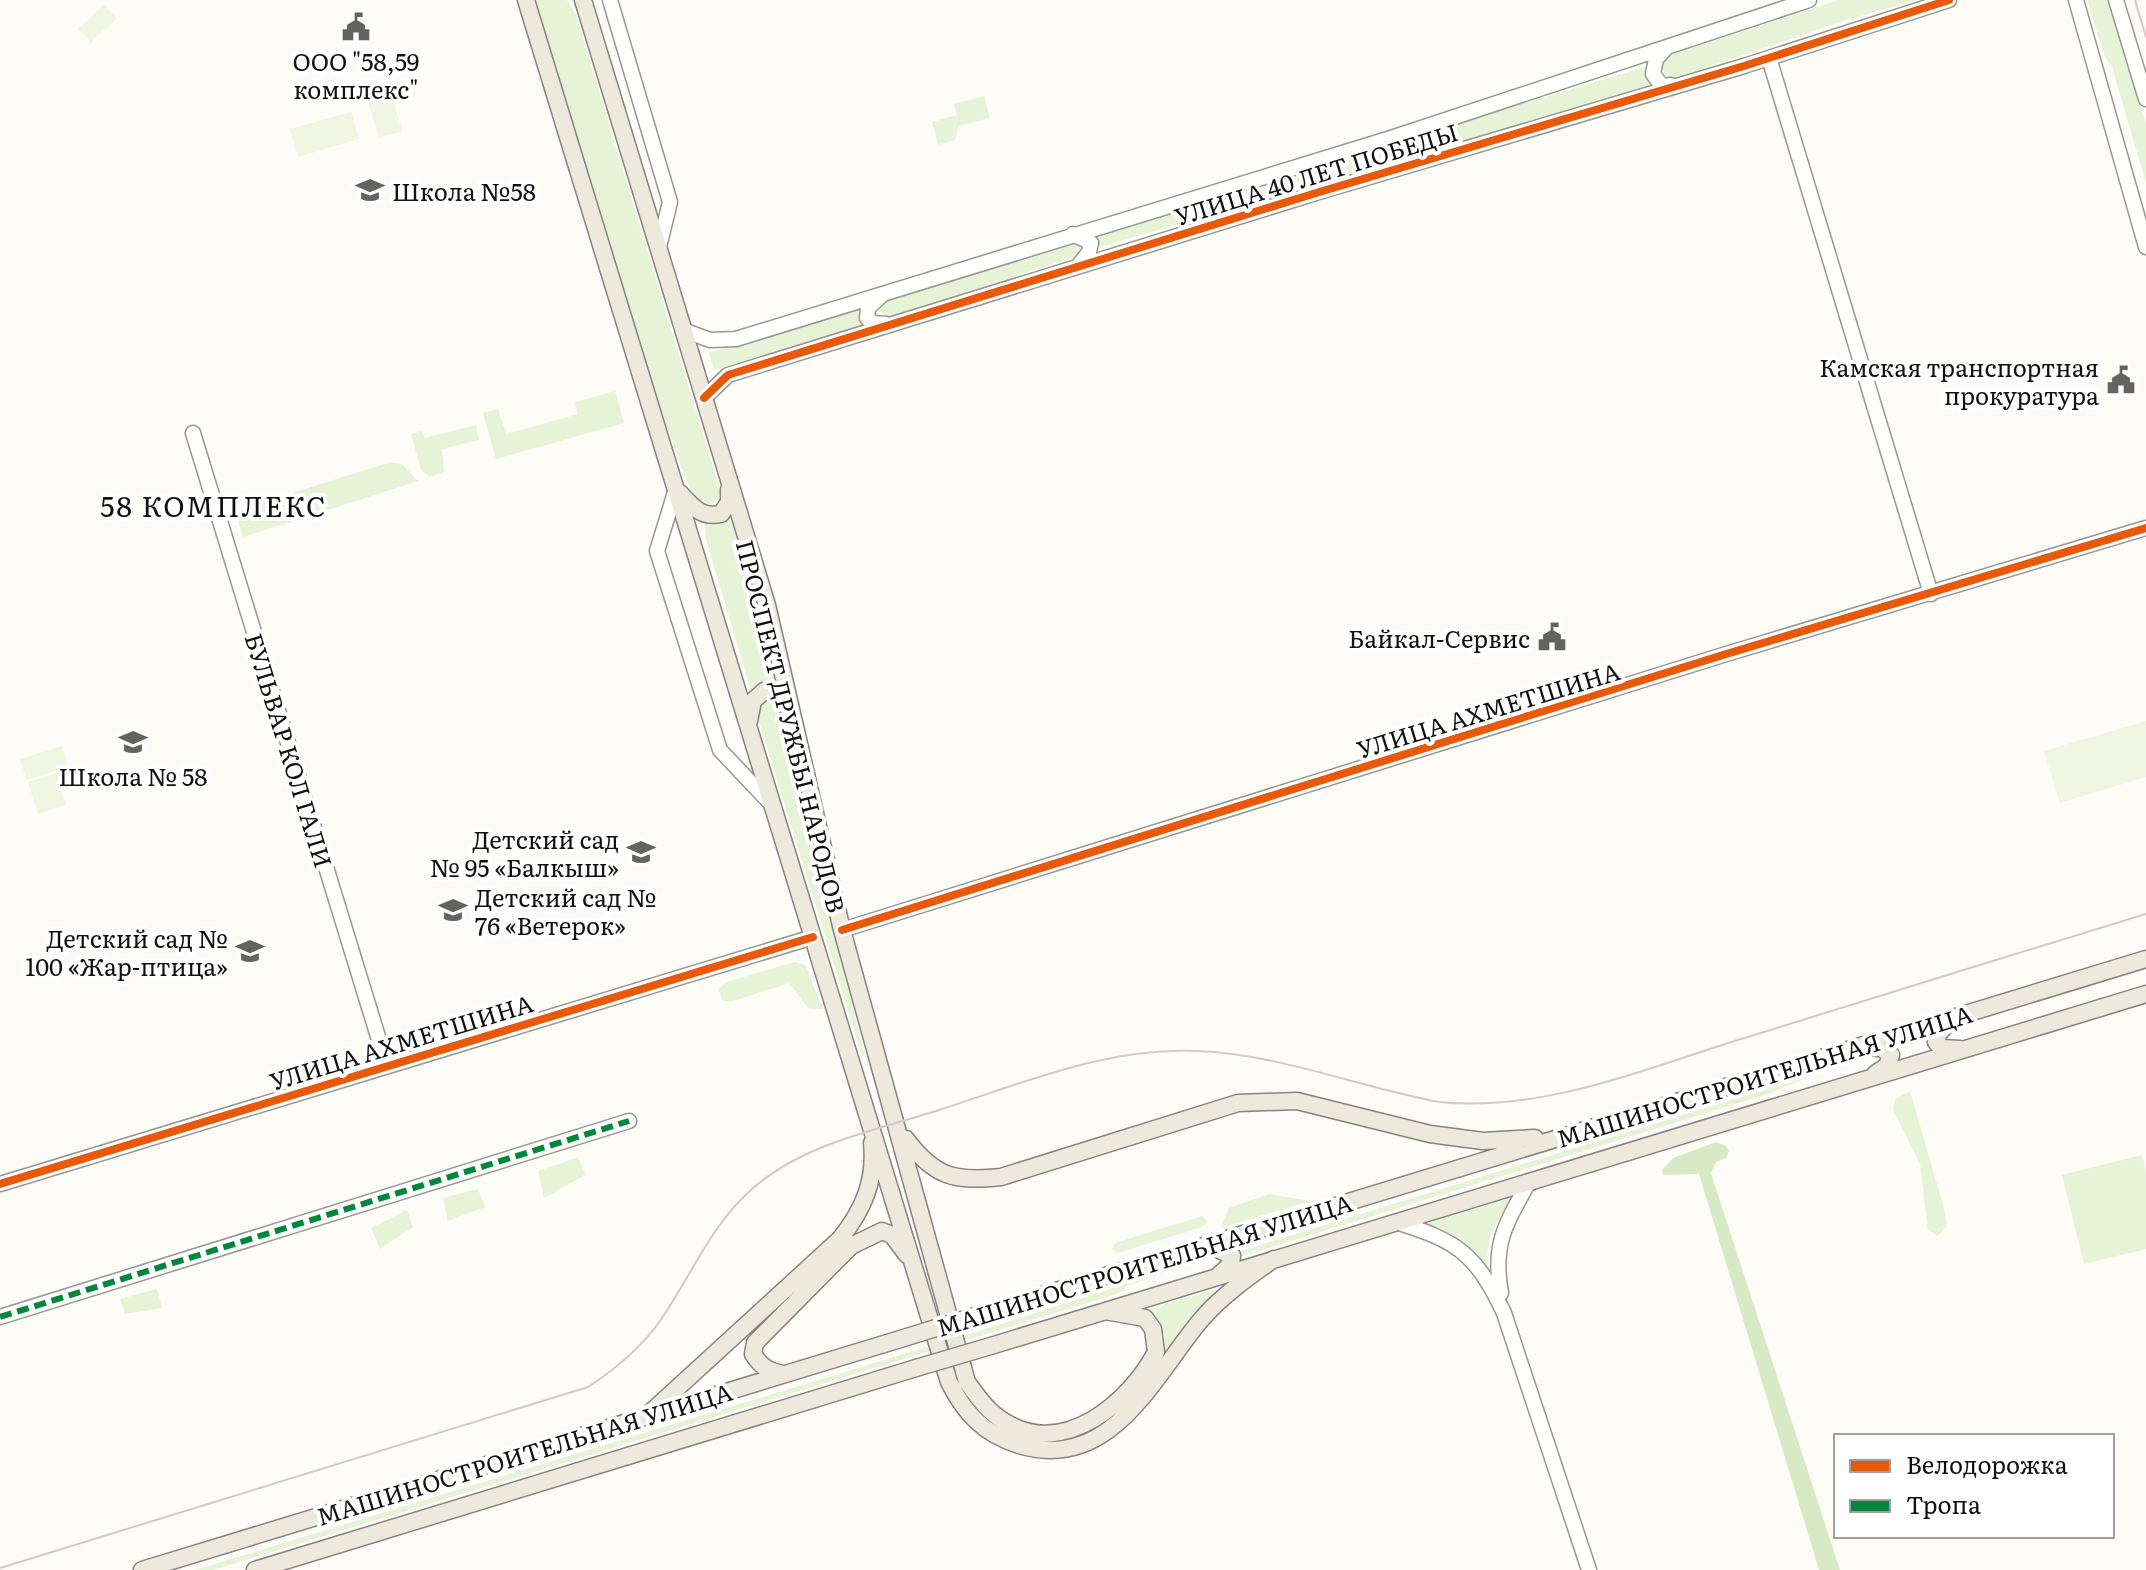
<svg xmlns="http://www.w3.org/2000/svg" width="2146" height="1570" viewBox="0 0 2146 1570" font-family="Literata,serif">
	<style>
		.green { fill: #e7f3d7 }
		.forest { fill: #d8eac5 }
		.pitch { fill: #f0f6e1 }
		.lines { fill: none; stroke-linecap: round; stroke-linejoin: round }
		.minor-casing { stroke: #979795; stroke-width: 17 }
		.major-casing { stroke: #858482; stroke-width: 19 }
		.minor { stroke: #fffffe; stroke-width: 14 }
		.major { stroke: #ede9dc; stroke-width: 16 }
		.tram { stroke: #d9c6c7; stroke-width: 2 }
		.major-bridge-casing { stroke: #858482; stroke-width: 19; stroke-linecap: butt }
		.major-bridge { stroke: #ede9dc; stroke-width: 16 }
		.quiet { stroke: #00873e; stroke-width: 6; stroke-dasharray: 12 6; stroke-linecap: butt }
		.cycleway-casing { stroke: #fff; stroke-width: 13 }
		.cycleway { stroke: #e8590c; stroke-width: 8 }
		.labels { text-anchor: middle; dominant-baseline: central; stroke-width: 8; stroke-linejoin: round; paint-order: stroke }
		.poi-label { font-size: 24px; fill: #111; stroke: #fff; text-anchor: end }
		.street-label { font-size: 24px; fill: #111; stroke: #fff }
		.quarter-label { font-size: 28px; letter-spacing: 2px; fill: #111; stroke: #fff }
	</style>
	<rect width="100%" height="100%" fill="#fdfcf7"/>
	<path class="green" d="M535 0H567L576 15 721 493 713 504 702 505C684 489 676 444 664 420Z
		M1839 0H1918L1846 20 1676 78H1668C1661 70 1661 65 1667 56Z
		M2087 0H2109L2146 123V183L2112 67 2104 55Z
		M1648 66 1653 85 1096 248 1092 234Z
		M984 96 990 118 959 126 955 140 938 145 932 122 957 115 954 104Z
		M1071 240 1082 245 1080 255 889 318 880 311 883 302Z
		M862 310 868 326 714 370 709 353 839 312Z
		M615 391 624 423 496 459 483 413 498 409 506 434 578 414 575 402Z
		M476 425 479 440 442 449 444 472 430 477 421 470 411 434 422 431 425 438Z
		M391 462 402 464 418 481 243 537 235 511Z
		M733 510 759 602 776 683H760L751 691 706 539 705 519Z
		M769 698 775 701 865 1056H862L758 718 761 702Z
		M795 962 805 965 823 1009 808 1008 789 983 730 1002 722 1000 719 989 726 982Z
		M1815 1074 1771 1093 1236 1258 1234 1253Z
		M1910 1091 1945 1212 1947 1226 1938 1236 1928 1230 1920 1164 1893 1110 1895 1099Z
		M2142 1155 2146 1170V1249L2084 1264 2062 1175Z
		M578 1157 585 1175 544 1198 538 1171Z
		M478 1189 485 1207 448 1221 443 1198Z
		M1269 1194 1311 1201 1220 1228 1229 1208Z
		M1517 1196C1494 1219 1482 1246 1490 1278L1422 1225Z
		M407 1210 413 1227 380 1249 371 1228Z
		M1202 1216 1208 1221 1202 1227 1118 1253 1112 1249 1115 1243Z
		M1208 1257 1127 1286 1120 1293 213 1570H195L989 1328Z
		M157 1289 162 1308 125 1314 120 1299Z
		M1216 1289 1163 1359 1161 1358C1170 1339 1165 1320 1146 1310Z"/>
	<path class="forest" d="M1716 1142 1726 1146 1729 1151 1726 1158 1716 1162 1711 1173 1840 1570H1819L1699 1174 1663 1175 1662 1170 1673 1158Z"/>
	<path class="pitch" d="M104 5 117 18 91 42 78 29Z
		M390 89 402 131 379 137 366 96Z
		M351 112 359 139 298 157 290 129Z
		M2146 721V777L2060 803 2044 751Z
		M62 746 69 767 27 780 20 759Z
		M56 773 66 805 38 814 28 782Z"/>
	<g class="lines">
		<defs>
			<path id="minor" d="M610 0 670 202 659 247
				M2076 0 2146 247
				M2116 0 2146 99
				M1666 48 1656 59 1653 74 1662 86 1671 85
				M1769 58 1931 594
				M1073 234 1091 243 1089 252 1078 266
				M882 295 868 308 867 318 873 323 886 324
				M683 330 710 340 736 339 1388 139 1809 0
				M704 398 728 375 1316 193 1744 66 1949 0
				M193 433 387 1066
				M676 489 657 551 720 750 773 806
				M842 930 1723 655 2146 528
				M0 1184 813 937
				M1396 1222C1458 1241 1476 1254 1504 1313L1589 1570
				M1501 1293C1492 1244 1506 1223 1529 1182
				M0 1317 629 1121"/>
			<path id="major" d="M526 0 949 1382C965 1414 984 1434 1019 1445 1110 1473 1152 1379 1200 1321 1220 1297 1248 1277 1274 1259
				M583 0 767 605 842 930 967 1382C978 1397 988 1412 1005 1422 1064 1458 1129 1403 1156 1352L1153 1329 1145 1318 1105 1311
				M680 493C693 507 701 518 721 514L729 502V489
				M749 721 753 701 764 691 776 693 787 707
				M1953 1018 1938 1034 1936 1042 1942 1048 1960 1049
				M1863 1047 1881 1048 1891 1055 1887 1066 1875 1074
				M906 1139C934 1177 955 1182 1001 1177L1238 1103 1297 1101 1430 1134 1483 1141 1535 1138
				M1209 1245 1232 1256 1231 1264 1219 1275
				M984 1313 2146 959
				M994 1345 2146 994
				M783 1374C769 1371 761 1367 753 1354L755 1343 851 1246 882 1231 892 1235 907 1255
				M651 1412 840 1239C863 1210 876 1181 872 1143
				M142 1570 907 1337
				M255 1570 916 1368"/>
		</defs>
		<use href="#minor" class="minor-casing"/>
		<use href="#major" class="major-casing"/>
		<use href="#minor" class="minor"/>
		<use href="#major" class="major"/>
		<path class="tram" d="M2135 0 2146 37
			M0 1568 588 1387C617 1368 643 1346 662 1318 692 1274 711 1225 752 1189 804 1143 874 1131 939 1110 1023 1083 1107 1047 1197 1051 1279 1054 1358 1087 1439 1102 1545 1113 1651 1066 1751 1036 1883 995 2014 954 2146 914"/>
		<defs>
			<path id="major-bridge" d="M907 1337 984 1313
				M916 1368 994 1345"/>
		</defs>
		<use href="#major-bridge" class="major-bridge-casing"/>
		<use href="#major-bridge" class="major-bridge"/>
		<path class="quiet" d="M0 1317 629 1121"/>
		<defs>
			<path id="cycleway" d="M704 398 728 375 1316 193 1744 66 1949 0
				M842 930 1723 655 2146 528
				M0 1184 813 937"/>
		</defs>
		<use href="#cycleway" class="cycleway-casing"/>
		<use href="#cycleway" class="cycleway"/>
	</g>
	<defs>
		<symbol id="civic-bare" viewBox="-9 -9 18 18"><path d="M-.6-6.5H3V-4.5H.6V-3L4-1V1h2V6H-6V1h2V-1L-.6-3ZM-1.2 2.5V6h2.4V2.5Z" fill="#646362" stroke="#fff" stroke-width="2.5" paint-order="stroke"/></symbol>
		<symbol id="school-bare" viewBox="-9 -9 18 18"><path d="M0-5L7-2L0 1L-7-2ZM-4 1L0 2.5L4 1V4Q0 6-4 4Z" fill="#646362" stroke="#fff" stroke-width="2.5" paint-order="stroke"/></symbol>
	</defs>
	<g fill-rule="evenodd">
		<use href="#civic-bare" x="336" y="7" width="40" height="40"/>
		<use href="#school-bare" x="350" y="170" width="40" height="40"/>
		<use href="#civic-bare" x="2101" y="360" width="40" height="40"/>
		<use href="#civic-bare" x="1532" y="617" width="40" height="40"/>
		<use href="#school-bare" x="113" y="722" width="40" height="40"/>
		<use href="#school-bare" x="621" y="832" width="40" height="40"/>
		<use href="#school-bare" x="433" y="890" width="40" height="40"/>
		<use href="#school-bare" x="230" y="931" width="40" height="40"/>
	</g>
	<g class="labels">
		<g class="poi-label">
			<text x="356" y="60" text-anchor="middle">ООО "58,59<tspan x="356" dy="28">комплекс"</tspan></text>
			<text x="392" y="190" text-anchor="start">Школа №58</text>
			<text x="2099" y="366">Камская транспортная<tspan x="2099" dy="28">прокуратура</tspan></text>
			<text x="1530" y="637">Байкал-Сервис</text>
			<text x="133" y="775" text-anchor="middle">Школа № 58</text>
			<text x="619" y="838">Детский сад<tspan x="619" dy="28">№ 95 «Балкыш»</tspan></text>
			<text x="475" y="896" text-anchor="start">Детский сад №<tspan x="475" dy="28">76 «Ветерок»</tspan></text>
			<text x="228" y="937">Детский сад №<tspan x="228" dy="28">100 «Жар-птица»</tspan></text>
		</g>
		<g class="street-label">
			<text transform="translate(1316 173) rotate(-17)">УЛИЦА 40 ЛЕТ ПОБЕДЫ</text>
			<text transform="translate(1488 709) rotate(-17)">УЛИЦА АХМЕТШИНА</text>
			<text transform="translate(792 726) rotate(76)">ПРОСПЕКТ ДРУЖБЫ НАРОДОВ</text>
			<text transform="translate(290 750) rotate(73)">БУЛЬВАР КОЛ ГАЛИ</text>
			<text transform="translate(401 1041) rotate(-17)">УЛИЦА АХМЕТШИНА</text>
			<text transform="translate(1764 1075) rotate(-17)">МАШИНОСТРОИТЕЛЬНАЯ УЛИЦА</text>
			<text transform="translate(1144 1264) rotate(-17)">МАШИНОСТРОИТЕЛЬНАЯ УЛИЦА</text>
			<text transform="translate(524 1453) rotate(-17)">МАШИНОСТРОИТЕЛЬНАЯ УЛИЦА</text>
		</g>
		<g class="quarter-label">
			<text x="214" y="505">58 КОМПЛЕКС</text>
		</g>
	</g>
	<rect x="1834" y="1434" width="280" height="104" fill="#ffffff" stroke="#a0a0a0" stroke-width="2"/>
	<rect x="1850" y="1460" width="40" height="12" fill="#e8590c" stroke="#a0a0a0" stroke-width="2"/>
	<text x="1906" y="1474" font-size="24" fill="#111111">Велодорожка</text>
	<rect x="1850" y="1500" width="40" height="12" fill="#00873e" stroke="#a0a0a0" stroke-width="2"/>
	<text x="1906" y="1514" font-size="24" fill="#111111">Тропа</text>
</svg>
